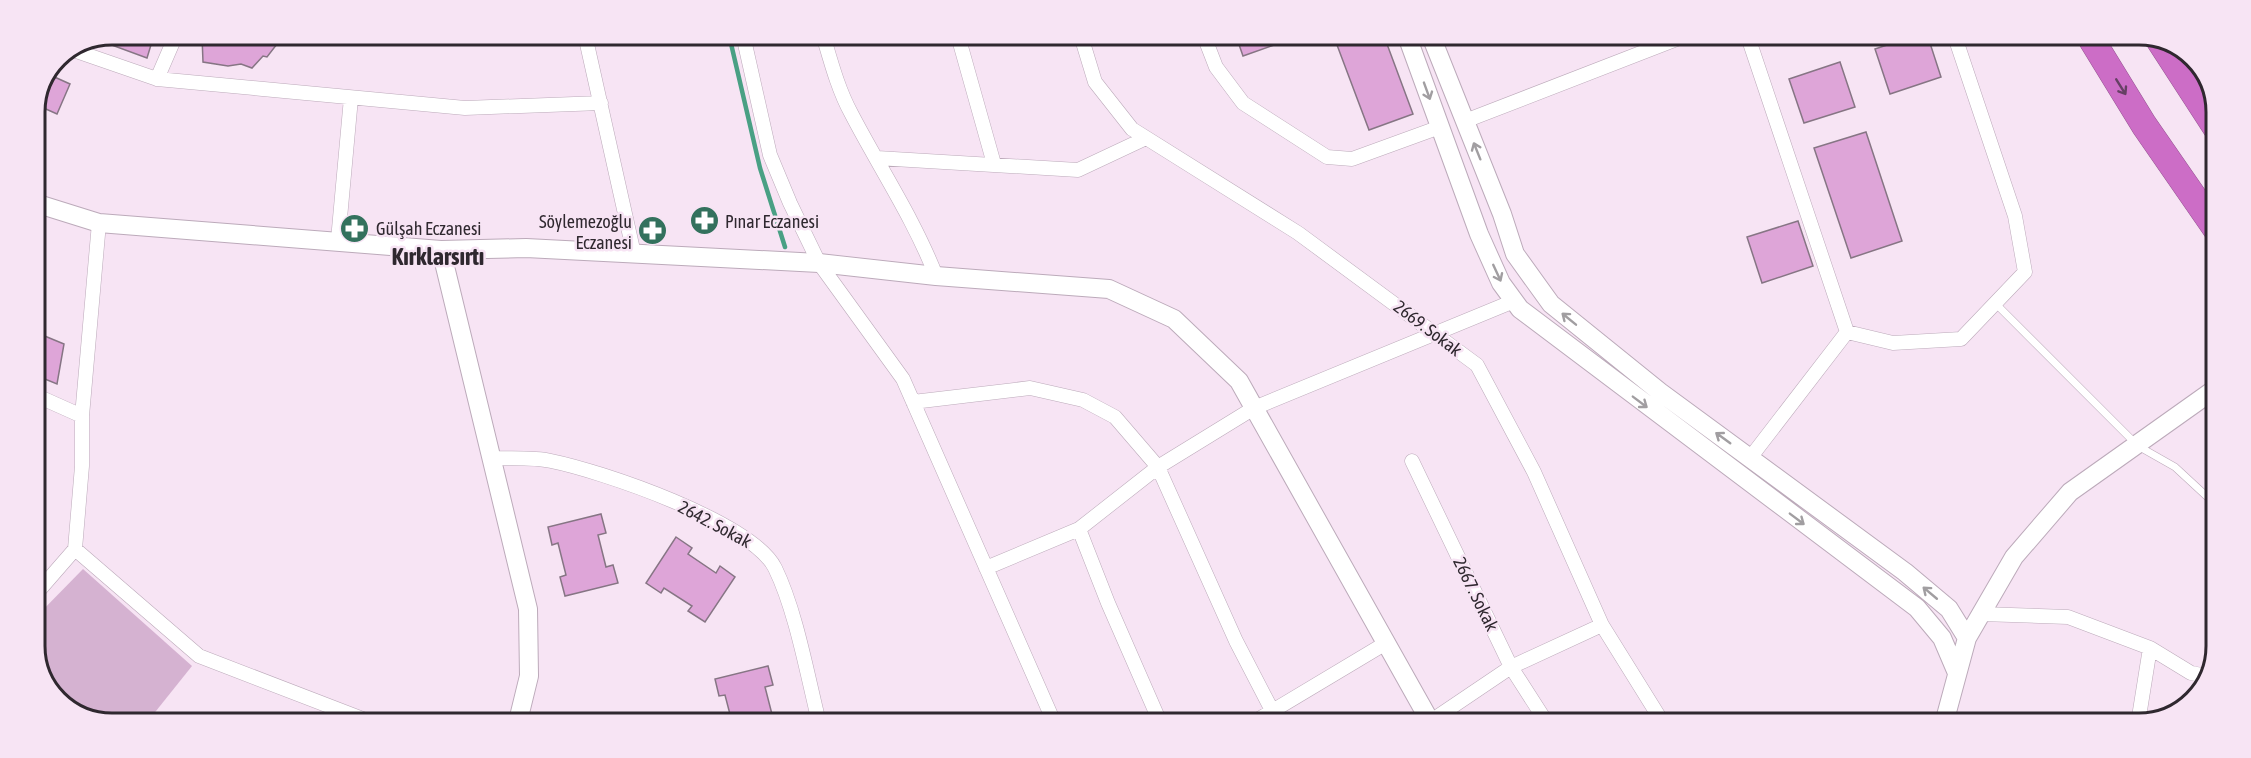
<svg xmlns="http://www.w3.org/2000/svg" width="2251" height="758" viewBox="0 0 2251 758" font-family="'Asap Condensed',sans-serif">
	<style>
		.park { fill: #d5b2d1 }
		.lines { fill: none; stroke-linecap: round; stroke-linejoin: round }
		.stream { stroke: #49a084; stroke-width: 4.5 }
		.building { fill: #dea5d8; stroke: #867584; stroke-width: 1.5 }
		.service-casing { stroke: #bcaaba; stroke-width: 8 }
		.minor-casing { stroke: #bcaaba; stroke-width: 15 }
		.tertiary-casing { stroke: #bcaaba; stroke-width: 20 }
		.motorway-casing { stroke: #955591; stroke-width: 27 }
		.service { stroke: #fff; stroke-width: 7 }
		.minor { stroke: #fff; stroke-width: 14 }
		.tertiary { stroke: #fff; stroke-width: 18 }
		.motorway { stroke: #cc6dc6; stroke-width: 26 }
		.oneway { stroke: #664064 }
		.oneway2 { stroke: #a19ea1 }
		.labels { text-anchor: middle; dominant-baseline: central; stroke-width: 5; stroke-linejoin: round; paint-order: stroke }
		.poi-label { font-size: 18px; fill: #2f282f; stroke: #f7e4f4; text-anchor: start }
		.street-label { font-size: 18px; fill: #2f282f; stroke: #f7e4f4 }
		.district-label { font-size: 24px; font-weight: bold; fill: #2f282f; stroke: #f7e4f4 }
		.rim { fill: none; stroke: #2f282f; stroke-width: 3 }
	</style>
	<rect width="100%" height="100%" fill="#f7e4f4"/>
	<path class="park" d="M83 569 192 666 148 721H91L77 712 48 684 35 652V618Z"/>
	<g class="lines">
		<path class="stream" d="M729 35 760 168 785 247"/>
	</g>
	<path class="building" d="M112 34 154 35 147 58 98 40Z
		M207 35H284L267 57 263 56 252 68 241 64 228 66 203 62 202 36Z
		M1236 36H1293L1294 38 1243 56Z
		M1361 36H1384L1413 114 1369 130 1337 45Z
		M1911 37H1928L1941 77 1890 94 1875 49Z
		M1840 62 1855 107 1804 123 1789 79Z
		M50 75 70 84 57 114 37 105Z
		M1866 132 1902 241 1851 258 1814 148Z
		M1798 221 1813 266 1762 283 1747 237Z
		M35 332 64 344 57 384 35 375Z
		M601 514 606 533 598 535 606 567 613 565 618 583 565 596 560 577 566 575 558 543 552 545 548 527Z
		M676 537 692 548 688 554 716 573 720 566 735 577 705 622 688 611 692 606 664 588 661 593 646 583Z
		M768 666 773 685 765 687 774 722H732L725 695 719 696 715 679Z"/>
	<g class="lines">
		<defs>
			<path id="service" d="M1995 303 2138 446 2175 467 2215 504"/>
			<path id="minor" d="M585 35 634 254
				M743 35 770 155 790 203 819 263 903 379 1054 722
				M823 35C831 62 838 89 851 113 879 167 914 219 936 276
				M958 36 994 164
				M1081 36 1095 82 1132 129 1298 233 1477 365 1534 472 1602 625 1663 723
				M1204 36 1216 67 1243 103 1327 157 1352 159 1440 127
				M1748 37 1847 332 1750 458
				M73 50 157 79 465 108 601 103
				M157 79 176 35
				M1465 121 1682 37
				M877 158 1078 170 1144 139
				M338 240 351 98
				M1847 332 1893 343 1961 339 2025 272 2015 216 1955 37
				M35 395 82 416
				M913 402 1030 388 1083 400 1115 417 1158 467 1236 641 1278 722
				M492 458C511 459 533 457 551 461 601 471 752 522 775 568 796 611 807 674 819 722
				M1412 461 1511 667 1547 723
				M1079 529 1108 603 1160 722
				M75 549 199 656 368 721
				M986 568 1079 529 1158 467 1254 408 1514 301
				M35 595 75 549 82 466V416L99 223
				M1981 614 2068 617 2150 648 2191 673 2207 676
				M1431 721 1511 667 1602 625
				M1254 722 1386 643
				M2138 723 2150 648"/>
			<path id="tertiary" d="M1407 36 1479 234 1501 283 1520 309 1917 608 1942 638 1957 673
				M1431 36 1502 214 1515 254 1551 304 1660 392 1905 572 1949 609 1967 638
				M35 203 99 223 441 250 526 248 819 263 936 276 1109 289 1174 319 1239 381 1431 723
				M441 250 528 609 529 676 518 721
				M1944 723 1967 638 2014 557 2070 492 2215 389"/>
			<path id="motorway" d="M2090 37 2144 125 2216 229
				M2157 37 2216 128"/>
		</defs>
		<use href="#service" class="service-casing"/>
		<use href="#minor" class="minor-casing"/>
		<use href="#tertiary" class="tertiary-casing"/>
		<use href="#motorway" class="motorway-casing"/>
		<use href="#service" class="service"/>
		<use href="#minor" class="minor"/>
		<use href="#tertiary" class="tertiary"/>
		<use href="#motorway" class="motorway"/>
	</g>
	<defs><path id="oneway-shaft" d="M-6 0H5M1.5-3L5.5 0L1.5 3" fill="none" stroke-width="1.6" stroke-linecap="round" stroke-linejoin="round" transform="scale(1.5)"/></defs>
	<use class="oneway" href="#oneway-shaft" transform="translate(2121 87) rotate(58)"/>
	<g class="oneway2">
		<use href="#oneway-shaft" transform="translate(1427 91) rotate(70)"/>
		<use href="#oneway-shaft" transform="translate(1477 151) rotate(-112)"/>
		<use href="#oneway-shaft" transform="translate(1497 273) rotate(65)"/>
		<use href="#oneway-shaft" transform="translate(1569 319) rotate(-141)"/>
		<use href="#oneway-shaft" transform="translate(1640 402) rotate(37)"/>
		<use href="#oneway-shaft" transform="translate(1723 438) rotate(-144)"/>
		<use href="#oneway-shaft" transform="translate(1797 519) rotate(37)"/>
		<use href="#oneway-shaft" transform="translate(1930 593) rotate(-140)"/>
	</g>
	<defs>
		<symbol id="pharmacy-disc" viewBox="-11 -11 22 22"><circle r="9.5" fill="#33715d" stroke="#f7e4f4"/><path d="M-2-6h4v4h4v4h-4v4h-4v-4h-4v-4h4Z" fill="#fff"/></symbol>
	</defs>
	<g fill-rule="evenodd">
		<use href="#pharmacy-disc" x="688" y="204" width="33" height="33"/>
		<use href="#pharmacy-disc" x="338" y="212" width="33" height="33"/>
		<use href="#pharmacy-disc" x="636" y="214" width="33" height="33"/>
	</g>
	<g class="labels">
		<g class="poi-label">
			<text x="632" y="221" text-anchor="end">Söylemezoğlu<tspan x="632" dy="21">Eczanesi</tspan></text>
			<text x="725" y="221">Pınar Eczanesi</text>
			<text x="376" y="228">Gülşah Eczanesi</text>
		</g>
		<g class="street-label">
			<text transform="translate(1428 328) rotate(37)">2669. Sokak</text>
			<text transform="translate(715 524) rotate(28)">2642. Sokak</text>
			<text transform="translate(1476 594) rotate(64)">2667. Sokak</text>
		</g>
		<g class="district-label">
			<text x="438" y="256">Kırklarsırtı</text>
		</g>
	</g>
	<path d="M0 0H2251V758H0ZM112 45H2139A67 67 0 0 1 2206 112V646A67 67 0 0 1 2139 713H112A67 67 0 0 1 45 646V112A67 67 0 0 1 112 45Z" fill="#f7e4f4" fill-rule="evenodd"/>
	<path class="rim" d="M112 45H2139A67 67 0 0 1 2206 112V646A67 67 0 0 1 2139 713H112A67 67 0 0 1 45 646V112A67 67 0 0 1 112 45Z"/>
</svg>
